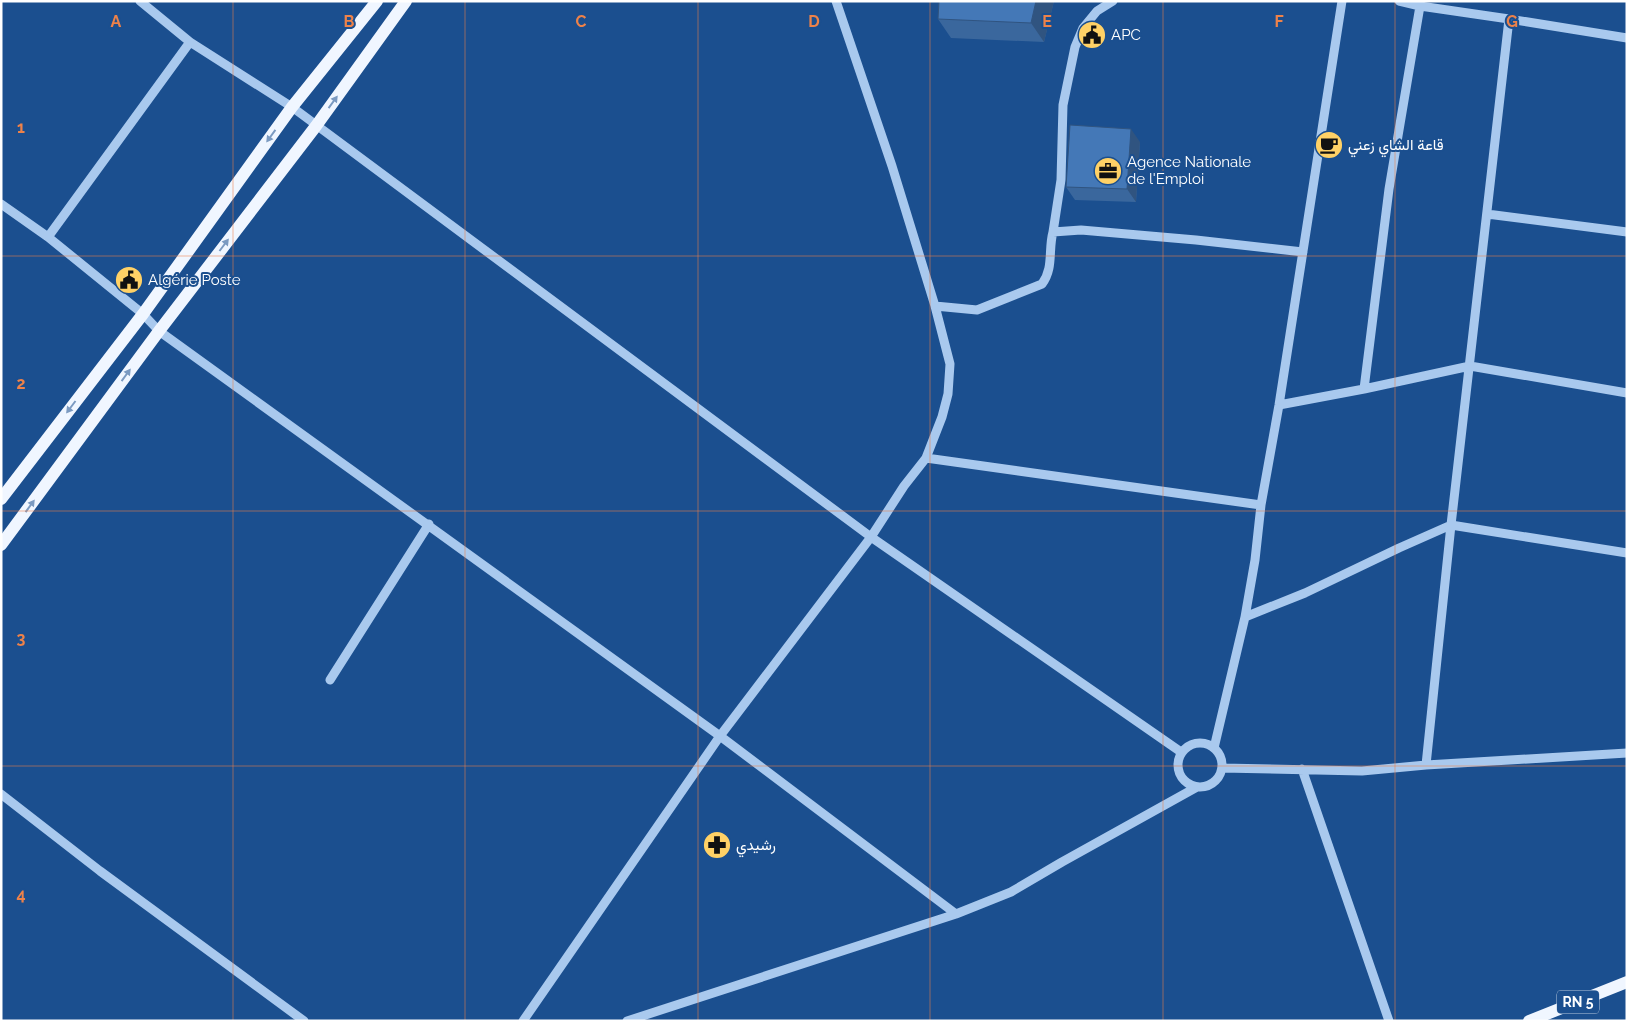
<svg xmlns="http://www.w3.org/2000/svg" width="1628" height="1022" viewBox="0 0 1628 1022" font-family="Raleway,Vazirmatn,sans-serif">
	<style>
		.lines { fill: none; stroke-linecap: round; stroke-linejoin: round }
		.minor { stroke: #a9c9ee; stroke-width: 9 }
		.major { stroke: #f0f6ff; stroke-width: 12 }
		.wall { fill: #3a679d }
		.shaded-wall { fill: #305480 }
		.building { fill: #4478b7; stroke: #305480 }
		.oneway { fill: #7b9ac1 }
		.grid { fill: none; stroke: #ee8249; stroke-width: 1; stroke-opacity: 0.55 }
		.labels { text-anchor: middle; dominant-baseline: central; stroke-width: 4; stroke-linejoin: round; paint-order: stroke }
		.shield { fill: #1b4f8f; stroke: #bbcadd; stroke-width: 1 }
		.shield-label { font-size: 14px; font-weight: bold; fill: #fff }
		.poi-label { font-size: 15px; fill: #fff; stroke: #1b4f8f; text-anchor: start }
		.grid-label { font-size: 16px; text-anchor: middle; font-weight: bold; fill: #ee8249; stroke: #1b4f8f; stroke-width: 4; stroke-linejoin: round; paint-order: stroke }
	</style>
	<rect width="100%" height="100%" fill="#1b4f8f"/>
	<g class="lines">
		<path class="minor" d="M140 1 190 42 292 107 871 537 1181 752
			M1399 1 1420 6 1509 19 1627 38
			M1 204 48 237 143 314 159 331 720 736 956 914
			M1487 214 1627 232
			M1053 232 1061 180 1063 105 1075 47 1083 28 1097 11 1113 1
			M48 237 190 42
			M935 306 977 310 1042 284C1054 268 1048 250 1053 232L1081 230 1196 240 1303 252
			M1364 389 1389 189 1420 6
			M1279 405 1364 389 1470 366 1627 393
			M926 458 1261 505
			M1245 617 1305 593 1399 548 1451 525 1627 553
			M330 680 429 524
			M1178 765a22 22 0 1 1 44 0a22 22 0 1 1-44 0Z
			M1214 748 1245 617 1255 560 1261 505 1279 405 1342 1
			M1426 765 1451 525 1509 19
			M1222 768 1362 771 1426 765 1627 753
			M1302 769 1389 1021
			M1 794 100 871 304 1021
			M523 1021 720 736 871 537 904 486 926 458 942 417 948 394 950 364 935 306 892 166 836 1
			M627 1021 956 914 1011 892 1062 862 1197 787"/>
		<path class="major" d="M1 499 143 314 292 107 377 1
			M1 545 159 331 316 126 406 1
			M1529 1021 1627 982"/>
	</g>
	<path class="wall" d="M1054 1 1044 42 951 38 938 19Z
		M1140 142 1136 202 1075 200 1066 187Z"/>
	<path class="shaded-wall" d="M1036 1H1054L1044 42 1031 23Z
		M1131 129 1140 142 1136 202 1127 189Z"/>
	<path class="building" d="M939 1H1036L1031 23 938 19Z
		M1070 125 1131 129 1127 189 1066 187Z"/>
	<defs><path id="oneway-solid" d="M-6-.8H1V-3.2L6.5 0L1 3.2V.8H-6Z" transform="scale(1.25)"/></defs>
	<g class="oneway">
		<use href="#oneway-solid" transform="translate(333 102) rotate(-54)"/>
		<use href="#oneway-solid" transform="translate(271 136) rotate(126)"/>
		<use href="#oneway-solid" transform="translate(224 245) rotate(-53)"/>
		<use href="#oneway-solid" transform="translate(126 375) rotate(-54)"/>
		<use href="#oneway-solid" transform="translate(71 407) rotate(127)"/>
		<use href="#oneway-solid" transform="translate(30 506) rotate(-54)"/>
	</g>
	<path class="grid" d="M233 1V1021M465 1V1021M698 1V1021M930 1V1021M1163 1V1021M1395 1V1021M1 256H1627M1 511H1627M1 766H1627"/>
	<defs>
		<symbol id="civic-disc" viewBox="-11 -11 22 22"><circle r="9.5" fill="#ffd166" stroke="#1b4f8f"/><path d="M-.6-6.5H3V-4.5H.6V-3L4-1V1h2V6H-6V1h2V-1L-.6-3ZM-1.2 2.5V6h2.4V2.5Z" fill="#111"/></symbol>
		<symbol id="cafe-disc" viewBox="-11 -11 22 22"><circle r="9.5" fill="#ffd166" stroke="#1b4f8f"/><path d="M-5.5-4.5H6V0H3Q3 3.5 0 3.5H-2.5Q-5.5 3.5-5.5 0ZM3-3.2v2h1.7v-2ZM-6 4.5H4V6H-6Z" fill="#111"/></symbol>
		<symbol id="office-disc" viewBox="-11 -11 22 22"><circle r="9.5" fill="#ffd166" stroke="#1b4f8f"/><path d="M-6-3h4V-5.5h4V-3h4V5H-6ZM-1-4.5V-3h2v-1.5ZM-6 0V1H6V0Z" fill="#111"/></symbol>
		<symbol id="pharmacy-disc" viewBox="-11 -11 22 22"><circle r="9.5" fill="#ffd166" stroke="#1b4f8f"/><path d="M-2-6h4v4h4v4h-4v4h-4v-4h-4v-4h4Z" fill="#111"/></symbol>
	</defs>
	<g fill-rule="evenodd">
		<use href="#civic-disc" x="1076" y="19" width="32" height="32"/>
		<use href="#cafe-disc" x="1313" y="129" width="32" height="32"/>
		<use href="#office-disc" x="1092" y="155" width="32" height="32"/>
		<use href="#civic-disc" x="113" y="264" width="32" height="32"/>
		<use href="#pharmacy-disc" x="701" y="829" width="32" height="32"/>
	</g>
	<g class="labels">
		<rect class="shield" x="1557" y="990.5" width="42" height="23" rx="4"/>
		<g class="shield-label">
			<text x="1578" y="1002">RN 5</text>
		</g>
		<g class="poi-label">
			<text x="1111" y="35">APC</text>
			<text x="1348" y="145">قاعة الشاي زعني</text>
			<text x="1127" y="162">Agence Nationale<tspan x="1127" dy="17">de l'Emploi</tspan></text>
			<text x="148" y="280">Algérie Poste</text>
			<text x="736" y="845">رشيدي</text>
		</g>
	</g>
	<g class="grid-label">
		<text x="116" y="27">A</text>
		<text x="349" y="27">B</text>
		<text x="581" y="27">C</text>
		<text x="814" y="27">D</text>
		<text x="1047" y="27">E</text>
		<text x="1279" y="27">F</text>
		<text x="1512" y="27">G</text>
		<text x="21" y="133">1</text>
		<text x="21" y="389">2</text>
		<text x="21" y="644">3</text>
		<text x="21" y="900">4</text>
	</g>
	<rect width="1628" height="1022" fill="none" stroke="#ffffff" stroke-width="5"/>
</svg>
